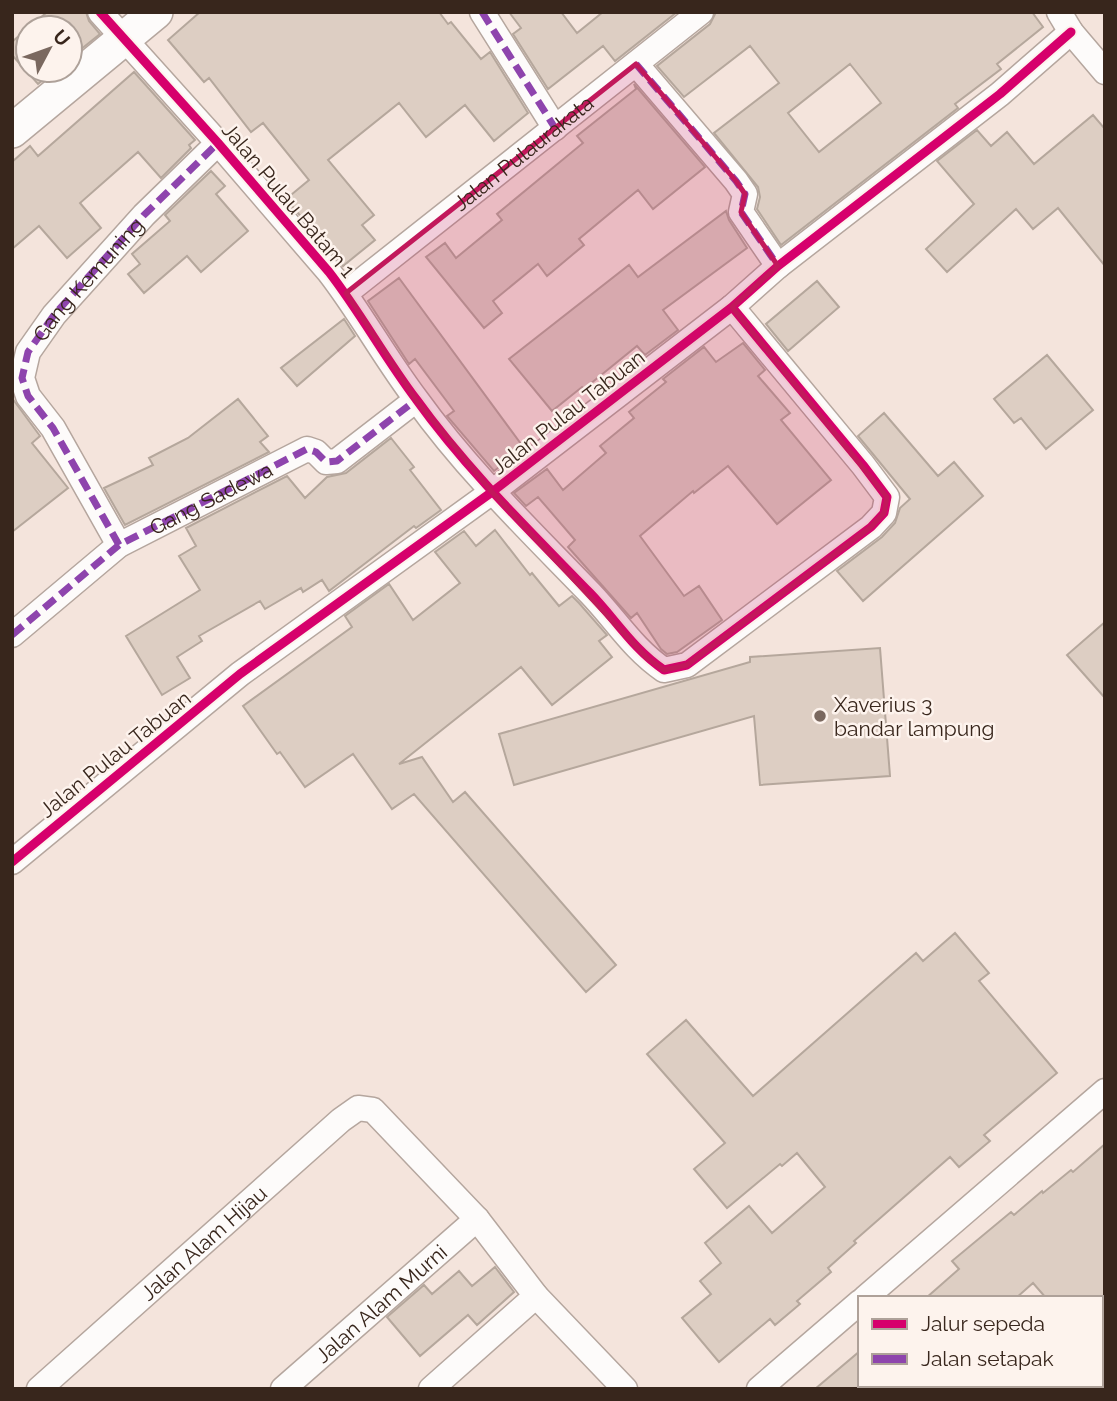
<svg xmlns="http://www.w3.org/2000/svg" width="1117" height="1401" viewBox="0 0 1117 1401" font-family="Raleway,sans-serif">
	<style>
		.building { fill: #ddcec3; stroke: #b5a79c; stroke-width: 2; fill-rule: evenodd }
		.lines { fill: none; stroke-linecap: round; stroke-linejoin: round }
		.street-casing { stroke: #b5a69e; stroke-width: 27 }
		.secondary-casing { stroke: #b5a69e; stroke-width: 36 }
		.street { stroke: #fdfbfa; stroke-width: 24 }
		.secondary { stroke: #fdfbfa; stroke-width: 33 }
		.quiet { stroke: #8e44ad; stroke-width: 7; stroke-dasharray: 14 7; stroke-linecap: butt }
		.cycleway-casing { stroke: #fdf3ed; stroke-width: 13 }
		.cycleway { stroke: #d6006c; stroke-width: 9 }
		.marked { fill: #c2185b; fill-opacity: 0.2; stroke: #c2185b; stroke-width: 5; stroke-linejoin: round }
		.poi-dot { fill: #7a685f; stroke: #fdf3ed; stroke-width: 2.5 }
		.labels { text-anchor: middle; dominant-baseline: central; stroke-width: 5; stroke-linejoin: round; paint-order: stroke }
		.street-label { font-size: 21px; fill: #38261c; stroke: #fdf3ed }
		.poi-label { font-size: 21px; fill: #38261c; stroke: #fdf3ed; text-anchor: start }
	</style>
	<rect width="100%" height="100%" fill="#f4e4dc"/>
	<path class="building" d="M47 12H86L89 21 100 34 70 58V28H29Z
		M200 12H439L448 24 451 22 481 59 490 52 528 113 494 141 465 105 426 137 399 103 328 160 374 215 362 225 375 240 343 266 286 199 309 180 263 123 251 132 209 78 204 82 168 40Z
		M509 12H561L577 33 603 12H677L615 61 603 46 548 89 513 34 521 28Z
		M716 12H1032L1043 27 997 64 1001 69 955 104 958 108 781 245 757 209 760 197 758 187 714 133 779 83 750 46 684 97 657 66 710 24ZM850 64 881 103 819 152 788 113Z
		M28 28V70H56L38 84 12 55V42Z
		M134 72 195 140 189 145 191 148 161 178 138 152 80 203 101 228 67 258 39 226 12 249V162L30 146 38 156Z
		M634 84 705 167 653 209 638 190 579 239 584 245 547 276 538 264 493 301 502 313 484 328 426 257 445 243 456 258 502 220 497 214 583 143 577 136 636 89Z
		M1093 115 1105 129V266L1058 208 1033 229 1016 209 947 272 926 249 974 204 937 161 977 130 991 146 1007 132 1034 164Z
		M211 171 225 186 216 194 248 231 201 272 187 256 144 293 128 274 140 264 132 254 170 221 165 215Z
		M726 211 729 220 747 248 663 310 678 330 645 355 637 346 584 389 582 387 552 411 509 359 629 265 638 277Z
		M399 278 524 448 494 471 447 416 454 411 415 359 409 364 368 301Z
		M817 281 839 307 788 351 766 324Z
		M344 319 355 336 297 386 281 368Z
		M743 343 765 370 758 376 790 413 781 420 831 480 777 524 728 466 694 493 693 491 640 536 684 596 699 586 722 620 677 652 667 654 661 649 637 613 631 618 568 547 575 540 538 497 526 506 514 493 547 469 563 490 606 453 600 446 634 418 629 412 666 382 663 379 704 347 716 362Z
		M1047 355 1093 410 1046 449 1021 418 1014 423 994 399Z
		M12 398 40 436 32 443 68 488 12 532Z
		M238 399 268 436 260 442 269 452 125 525 104 488 153 465 149 458 188 438Z
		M884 413 938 476 954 462 983 496 863 601 837 571 882 537 895 523 900 508 910 499 858 436Z
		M391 438 414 467 410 470 441 510 416 528 414 526 329 591 322 580 303 592 301 588 265 609 260 601 199 636 202 641 177 657 190 678 162 695 126 636 200 590 179 556 196 546 186 528 287 476 305 498 327 477 346 473Z
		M495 530 530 575 532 573 559 606 572 596 579 603 607 635 599 641 612 657 552 705 521 667 399 764 422 757 453 802 465 792 616 965 586 992 414 794 392 809 353 754 305 787 280 752 277 754 243 706 352 627 345 616 389 584 413 620 460 583 435 552 464 531 476 546Z
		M1105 622V698L1067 655Z
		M880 648 890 776 760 785 754 716 514 785 499 734 750 662V657Z
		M955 933 989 973 979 981 1057 1073 984 1135 990 1141 959 1167 950 1157 854 1241 856 1243 828 1268 831 1272 797 1301 800 1304 775 1325 770 1319 719 1362 682 1318 711 1294 700 1281 721 1263 705 1243 749 1206 772 1233 825 1187 797 1153 782 1166 780 1164 727 1208 694 1169 725 1143 647 1054 686 1020 753 1096 916 953 923 961Z
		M1105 1144V1298H1046L1033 1283 1016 1298H926L959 1269 952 1261 1011 1212 1014 1215 1042 1191 1043 1193 1071 1170 1073 1172Z
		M495 1267 514 1292 477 1325 468 1315 420 1356 387 1317 424 1285 432 1294 459 1271 472 1286Z
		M860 1351V1389H815Z"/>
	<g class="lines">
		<defs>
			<g id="street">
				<path d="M100 12 218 143 329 272C360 312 385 358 416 399 467 470 530 531 590 593 616 620 633 649 664 670L687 665 871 527 884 513 887 497 863 465 732 307"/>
				<path d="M482 12 555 128"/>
				<path d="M1059 12 1071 32 1105 72"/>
				<path d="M636 64 736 181 745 194 741 212 778 266"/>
				<path id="s1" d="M346 293 701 12"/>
				<path d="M119 545 53 428 28 396 22 378 28 352 54 315 144 215 218 143"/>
				<path d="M12 635 119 545 307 449 316 452 326 462 337 461 416 400"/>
				<path d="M12 862 240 674 492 492 732 307 778 266 1000 94 1071 32"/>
				<path d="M865 1298 1105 1091"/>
				<path id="s2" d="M39 1389 341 1120 358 1108 373 1110 477 1219 536 1296 625 1389"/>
				<path id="s3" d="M283 1389 477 1219"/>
				<path d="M431 1389 536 1296"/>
				<path d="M759 1389 860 1302"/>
				<path d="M1101 1389 1105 1386"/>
			</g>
			<path id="secondary" d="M12 131 156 12"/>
		</defs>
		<use href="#street" class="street-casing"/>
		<use href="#secondary" class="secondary-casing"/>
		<use href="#street" class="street"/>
		<use href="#secondary" class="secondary"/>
		<g class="quiet">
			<path d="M482 12 555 128"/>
			<path d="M636 64 736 181 745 194 741 212 778 266"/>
			<path id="s4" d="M119 545 53 428 28 396 22 378 28 352 54 315 144 215 218 143"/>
			<path id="s5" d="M12 635 119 545 307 449 316 452 326 462 337 461 416 400"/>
		</g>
		<defs>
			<path id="cycleway" d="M100 12 218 143 329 272C360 312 385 358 416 399 467 470 530 531 590 593 616 620 633 649 664 670L687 665 871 527 884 513 887 497 863 465 732 307
				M12 862 240 674 492 492 732 307 778 266 1000 94 1071 32"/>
		</defs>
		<use href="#cycleway" class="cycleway-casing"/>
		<use href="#cycleway" class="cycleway"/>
	</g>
	<path class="marked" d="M636 64 736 181 745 194 741 212 778 266 732 307 887 497 884 513 871 527 687 665 664 670 647 658 492 492 416 400 346 293Z"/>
	<circle class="poi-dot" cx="820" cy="716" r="7"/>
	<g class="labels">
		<g class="street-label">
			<text stroke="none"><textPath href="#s1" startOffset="226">Jalan Pulaurakata</textPath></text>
			<text transform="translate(289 200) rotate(50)">Jalan Pulau Batam 1</text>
			<text stroke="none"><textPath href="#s4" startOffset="315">Gang Kemuning</textPath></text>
			<text transform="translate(568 412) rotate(-38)">Jalan Pulau Tabuan</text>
			<text stroke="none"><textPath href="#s5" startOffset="243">Gang Sadewa</textPath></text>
			<text transform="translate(115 754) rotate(-39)">Jalan Pulau Tabuan</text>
			<text stroke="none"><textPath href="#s2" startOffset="220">Jalan Alam Hijau</textPath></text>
			<text stroke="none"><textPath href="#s3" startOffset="130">Jalan Alam Murni</textPath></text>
		</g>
		<g class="poi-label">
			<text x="834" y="704">Xaverius 3<tspan x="834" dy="24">bandar lampung</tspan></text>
		</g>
	</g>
	<rect width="1117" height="1401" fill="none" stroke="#38261c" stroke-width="28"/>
	<rect x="858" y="1296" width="245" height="91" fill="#fdf3ed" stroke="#aea199" stroke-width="2"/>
	<rect x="872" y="1319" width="35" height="10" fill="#d6006c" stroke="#aea199" stroke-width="2"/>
	<text x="921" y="1331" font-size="21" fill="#38261c">Jalur sepeda</text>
	<rect x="872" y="1354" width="35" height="10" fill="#8e44ad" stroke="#aea199" stroke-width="2"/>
	<text x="921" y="1366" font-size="21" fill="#38261c">Jalan setapak</text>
	<g transform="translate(49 49) rotate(49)"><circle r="33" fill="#fdf3ed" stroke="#aea199" stroke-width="2"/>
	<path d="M0-5L12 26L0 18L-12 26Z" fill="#7a685f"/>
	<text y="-10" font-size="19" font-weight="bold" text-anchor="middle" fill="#38261c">U</text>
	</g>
</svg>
